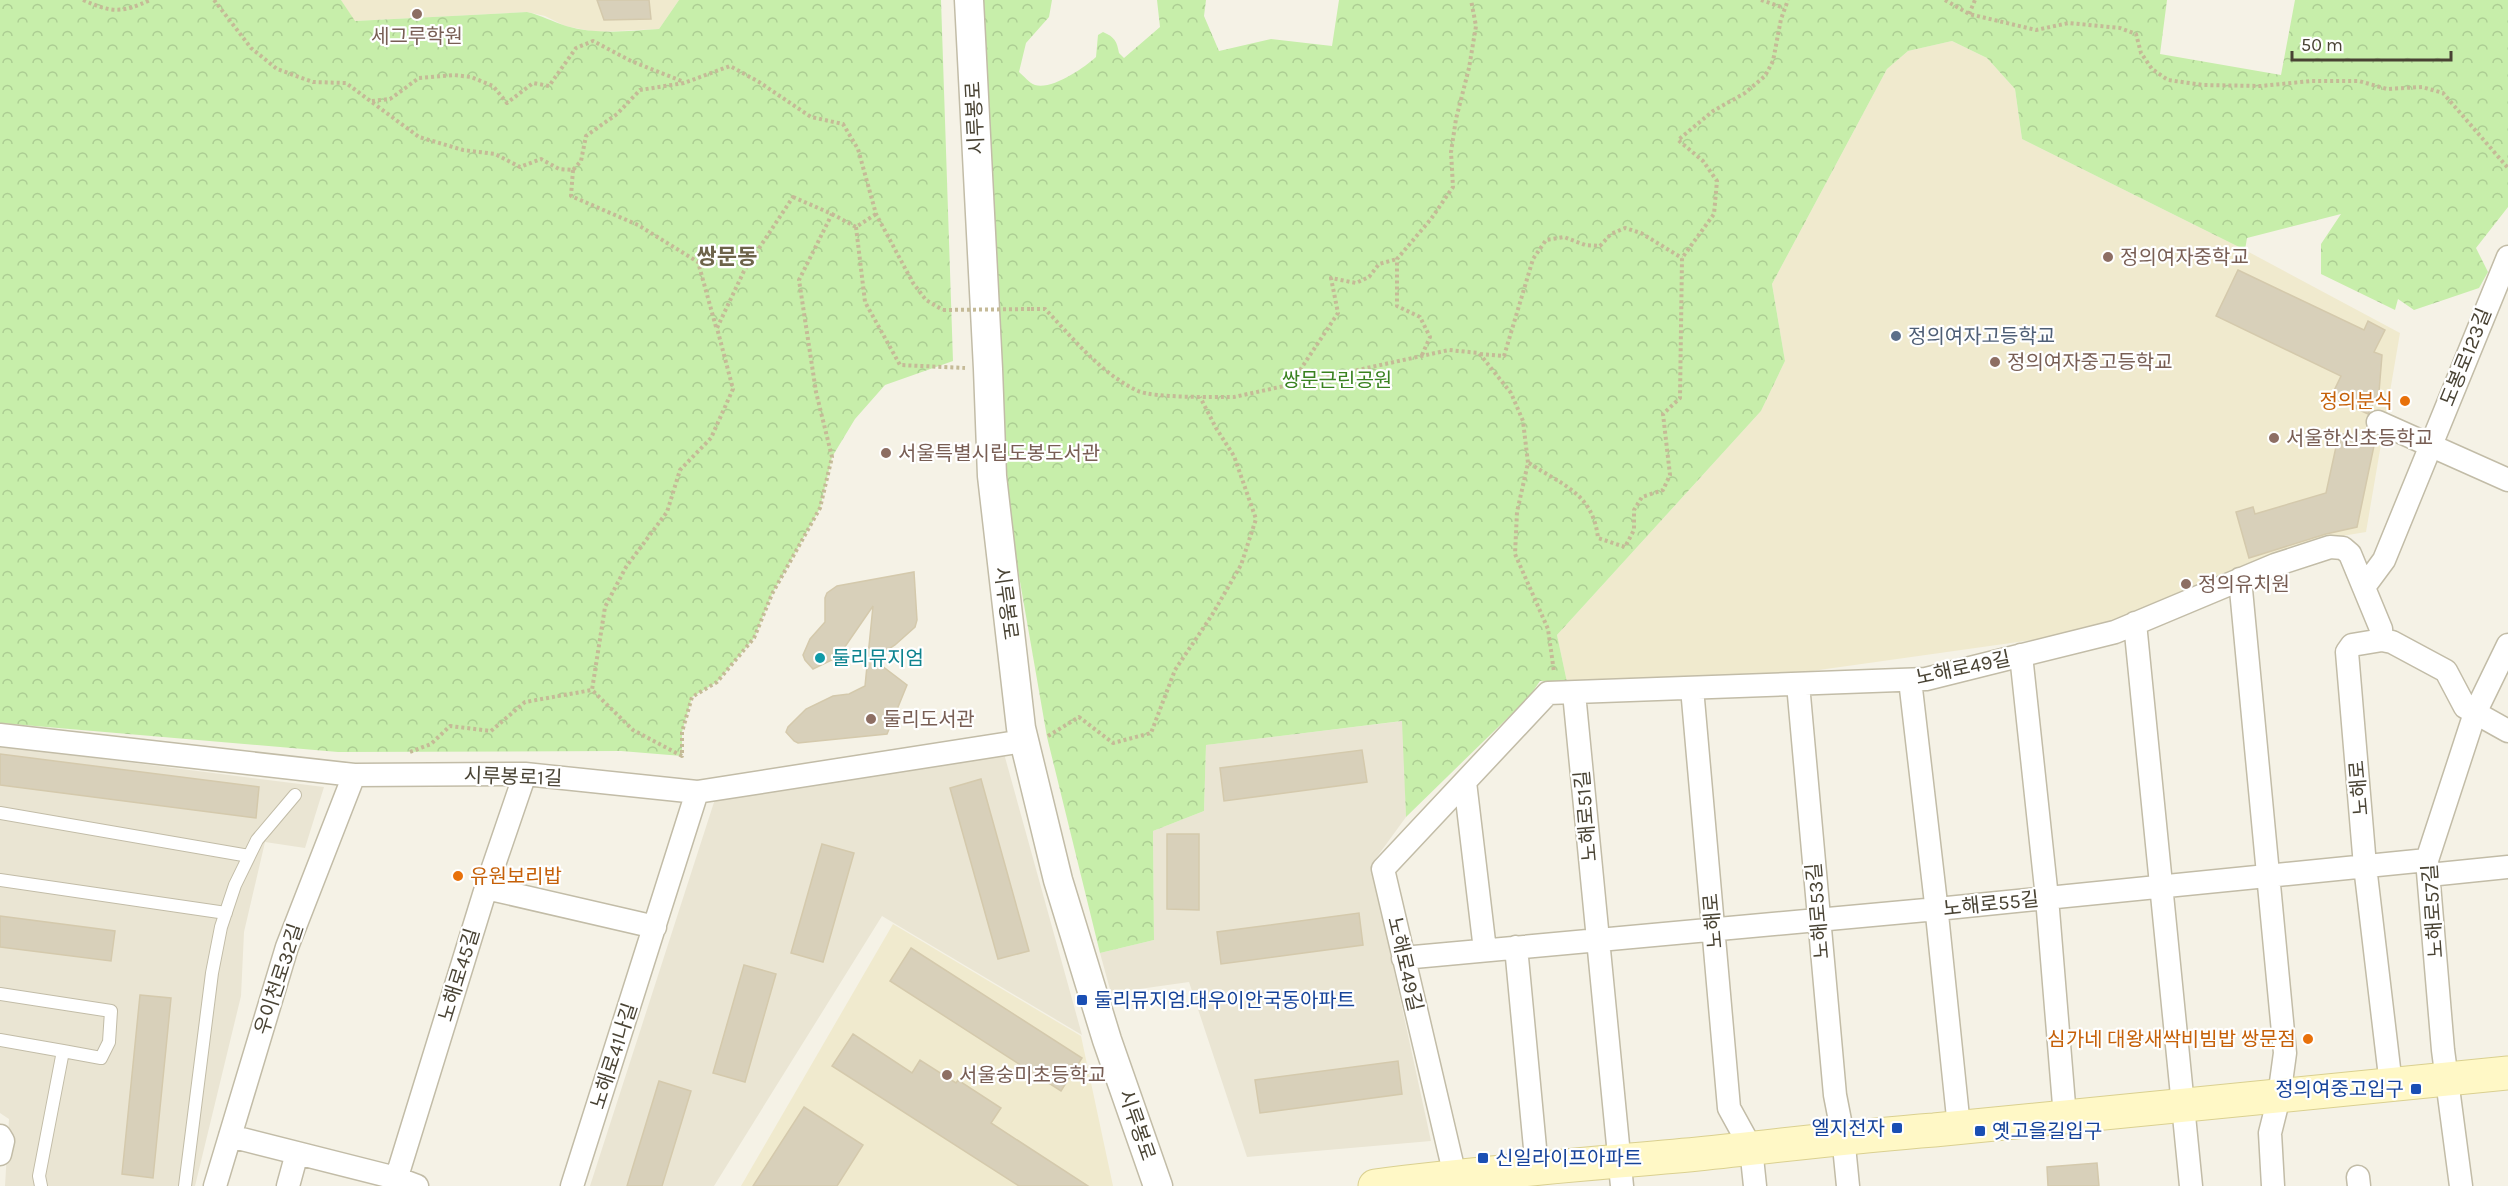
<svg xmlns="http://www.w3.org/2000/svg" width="2508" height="1186" viewBox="0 0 2508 1186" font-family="Karla,'Noto Sans KR',sans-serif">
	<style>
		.residential { fill: #eae5d3 }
		.education { fill: #f0eace }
		.forest { fill: url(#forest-crowns) }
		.building { fill: #d8d0ba; stroke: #d4c9ac; stroke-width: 1.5 }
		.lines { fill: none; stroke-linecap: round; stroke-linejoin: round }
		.service-casing { stroke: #c2bca7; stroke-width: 14 }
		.minor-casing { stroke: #c2bca7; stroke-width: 25 }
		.tertiary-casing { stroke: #c2bca7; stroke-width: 31 }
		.secondary-casing { stroke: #dad090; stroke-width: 35 }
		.path { stroke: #c5ba97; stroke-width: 4; stroke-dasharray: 3 3; stroke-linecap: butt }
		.service { stroke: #fff; stroke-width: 12 }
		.minor { stroke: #fff; stroke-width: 22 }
		.tertiary { stroke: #fff; stroke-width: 28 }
		.secondary { stroke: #fff8c6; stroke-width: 33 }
		.path-bridge { stroke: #c5ba97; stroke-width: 4; stroke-dasharray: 3 3; stroke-linecap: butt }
		.education-dot { fill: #8d6e63; stroke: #fff; stroke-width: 2 }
		.service-dot { fill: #5c6f8a; stroke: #fff; stroke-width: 2 }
		.food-dot { fill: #e8710a; stroke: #fff; stroke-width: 2 }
		.culture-dot { fill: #0f9aa8; stroke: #fff; stroke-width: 2 }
		.transit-dot { fill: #1a4fb4; stroke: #fff; stroke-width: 2 }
		.labels { text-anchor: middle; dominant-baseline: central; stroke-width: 4.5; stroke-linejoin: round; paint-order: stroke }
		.education-label { font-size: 20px; fill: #785e54; stroke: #fff; text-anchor: start }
		.street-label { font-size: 20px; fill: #494334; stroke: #fff }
		.service-label { font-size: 20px; fill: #4e5e75; stroke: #fff; text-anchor: start }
		.park-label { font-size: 20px; fill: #398220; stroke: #fff }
		.food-label { font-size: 20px; fill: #c56008; stroke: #fff; text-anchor: end }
		.culture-label { font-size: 20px; fill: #0d838f; stroke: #fff; text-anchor: start }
		.transit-label { font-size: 20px; fill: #164399; stroke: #fff; text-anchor: start }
		.quarter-label { font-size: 22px; font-weight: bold; fill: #6d634a; stroke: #fff }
	</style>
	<defs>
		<pattern id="forest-crowns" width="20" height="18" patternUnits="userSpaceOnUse" patternTransform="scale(1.5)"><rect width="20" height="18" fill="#c7eeaa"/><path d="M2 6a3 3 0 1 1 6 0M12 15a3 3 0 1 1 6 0" fill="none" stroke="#accd93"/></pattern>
	</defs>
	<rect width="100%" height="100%" fill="#f5f2e6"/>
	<path class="residential" d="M1403 721 1406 817 1371 865 1431 1141 1247 1157 1189 982 1111 993 1100 953 1154 940 1153 831 1204 811 1206 745Z
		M0 746 324 787 305 848 265 842 244 932 241 996 195 1186H5L9 1119 0 1113Z
		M1003 750 1082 1035 882 916 714 1186H590L716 796Z"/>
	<path class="education" d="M341 0H679L659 29 596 32 565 26 545 16 527 12 354 21Z
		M1952 41 1987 58 2015 89 2022 139 2245 250 2400 333 2366 532 2330 538 2096 631 1777 676 1567 682 1557 635 1761 411 1785 361 1772 284 1887 69 1908 51Z
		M893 924 1081 1036 1113 1186H741Z"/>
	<path class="forest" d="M0 0H341L355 21 527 12C541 15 553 22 566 26 597 35 628 31 659 29L679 0H941L953 361 885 385 855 419 832 457 820 508 772 594 754 638 717 682 692 697 682 732V756L621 751 338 752 0 723Z
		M980 0H1052L1049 17 1026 43 1019 72C1024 76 1029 83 1035 85 1052 90 1084 68 1096 57L1098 35 1103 32C1115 37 1117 42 1119 53L1124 58 1160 27 1157 0H1206L1204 16 1219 51 1271 39 1332 46 1339 0H2167L2160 54 2281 75 2295 0H2508V207L2476 248 2488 272 2479 288 2414 310 2398 299 2395 310 2321 274V244L2341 214 2247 238 2245 250 2022 139 2015 89 1987 58 1952 41 1908 51 1887 69 1772 284 1785 361 1761 411 1557 635 1567 682 1540 681 1529 697 1406 817 1402 721 1206 745 1204 811 1153 831 1154 940 1100 953 1047 737 1010 524Z"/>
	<path class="building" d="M597 0H649L651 19 604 20Z
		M2238 270 2364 330 2368 321 2385 330 2374 352 2382 355 2379 392 2368 414 2331 397 2341 376 2216 316Z
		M2339 433 2375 441 2357 527 2326 534 2249 558 2236 512 2253 507 2255 514 2326 493Z
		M914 572 917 620 915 627 895 645 873 659 907 685 887 734 798 743 794 741 786 732 788 727 806 709 833 696 849 694 865 686 873 606 838 657 813 669 805 660 803 655 810 639 825 622V598L827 593 837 586Z
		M1362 750 1367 782 1224 801 1220 768Z
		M0 754 259 787 256 818 0 785Z
		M981 779 1029 951 998 959 950 788Z
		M1167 834H1199V910L1167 909Z
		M822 844 854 853 823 962 791 953Z
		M1359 913 1363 945 1221 964 1217 932Z
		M0 916 115 931 111 961 0 947Z
		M911 948 1082 1058 1061 1091 890 981Z
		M744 965 776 974 745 1082 713 1073Z
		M140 995 171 998 153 1178 122 1174Z
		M853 1034 912 1073 920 1060 956 1083 958 1080 1001 1108 991 1123 1088 1186H1019L832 1066Z
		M1398 1061 1402 1094 1260 1113 1255 1080Z
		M659 1081 691 1091 662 1186H627Z
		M804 1107 863 1145 837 1186H753Z
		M2097 1163 2099 1186H2048L2047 1167Z"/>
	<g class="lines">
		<defs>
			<path id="service" d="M0 813 249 856
				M0 880 226 913
				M0 994 111 1011 109 1042 101 1058 63 1051
				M0 1040 63 1051 39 1176 41 1186
				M185 1186 212 973 221 927 235 885 257 840 295 795"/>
			<path id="minor" d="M2378 422 2508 480
				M2240 579 2285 1053 2279 1097 2270 1133 2273 1186
				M2364 587 2384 560 2508 257
				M2135 623 2191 1186
				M2021 655 2047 898 2065 1117
				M1910 680 1935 895 1959 1127
				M1798 684 1835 1095 1843 1136 1848 1186
				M1692 688 1729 1108 1751 1148 1755 1186
				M1574 693 1622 1186
				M0 735 354 775 525 774 697 792 1024 741
				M1465 782 1485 950
				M2429 875 2508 867
				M486 888 655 927
				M1516 947 1537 1169
				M1403 958 1937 909 2427 860
				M2391 1085 2365 866 2347 652 2352 645 2382 640 2392 642 2446 671 2465 707 2508 731
				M0 1136 3 1141 0 1154
				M230 1136 396 1178 417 1186
				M1455 1176 1383 869 1548 693 1926 679 2115 632 2275 565 2330 547 2343 548 2350 554 2381 629 2382 640
				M2358 1177 2359 1186
				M215 1186 287 947 354 775
				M288 1186 297 1153
				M394 1186 486 888 525 774
				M572 1186 697 792
				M2461 1186 2443 1050 2427 860 2475 713 2508 645"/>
			<path id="tertiary" d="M969 0 988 369 992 476 1021 728 1058 880 1107 1040 1158 1186"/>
			<path id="secondary" d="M1375 1186C1482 1172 1590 1164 1698 1154 1777 1146 1855 1136 1934 1130L2508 1073"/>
		</defs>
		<use href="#service" class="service-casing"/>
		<use href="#minor" class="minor-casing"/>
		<use href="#tertiary" class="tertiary-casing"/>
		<use href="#secondary" class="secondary-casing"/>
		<path class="path" d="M83 0C112 13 122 13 150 0
			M214 0 251 48 277 69 313 82 346 83 419 137 463 150 495 154 520 167 541 159 559 169 573 170 581 161 586 136 617 114 640 90 684 83 730 66 759 82 811 117 843 124 858 149 876 214 913 283 926 300 943 310
			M1761 0 1784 8
			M1945 0 1969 14 2036 30 2069 23 2120 28 2136 34 2141 53 2152 69 2168 80 2203 85 2261 86 2311 81H2359L2387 89 2422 87 2443 93 2508 168
			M1969 14 1975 0
			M372 101 390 99 419 78 454 75 471 77 493 86 507 103 533 83 549 86 576 48 593 41 631 61 684 82
			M573 170 571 196 638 225 698 262 716 327
			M793 197 832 214 799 280 816 392 832 457 820 508 772 594 754 638 717 682 692 697 682 732V756L633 730 592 690 605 607 626 567 667 512 680 470 711 438 733 389 717 328 744 271Z
			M832 214 856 227 876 214
			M856 227 865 302 900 365 965 368
			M1031 309H1045C1073 338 1100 373 1138 391 1154 398 1214 397 1234 397L1449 350 1479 353 1511 393 1523 421 1528 463 1517 512 1515 554 1548 629 1554 672
			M1480 354 1504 356 1533 259 1546 240 1564 237 1585 245 1600 246 1611 234 1625 228 1641 233 1682 258
			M1422 355 1430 337 1420 317 1397 306V259L1431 219 1453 187 1451 152 1456 119 1469 68 1476 26 1471 0
			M1290 385 1338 313 1331 278 1356 283 1369 277 1379 264 1397 259
			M1529 463C1562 485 1593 493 1598 538L1625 547 1634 530V510L1642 497 1663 490 1670 475 1663 414 1680 398 1682 258 1714 214 1717 181 1703 161 1678 140 1713 111 1745 93 1765 76 1773 61 1781 19 1788 0
			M1048 736 1079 717 1113 743 1151 733 1175 670 1212 615 1241 565 1256 519 1234 456 1216 428 1200 397
			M410 752 431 744 450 726 491 731 525 702 592 690"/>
		<use href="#service" class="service"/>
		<use href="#minor" class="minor"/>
		<use href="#tertiary" class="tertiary"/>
		<use href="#secondary" class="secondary"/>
		<path class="path-bridge" d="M943 310 1031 309"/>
	</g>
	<g class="education-dot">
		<circle cx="417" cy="14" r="6"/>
		<circle cx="2108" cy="257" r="6"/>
		<circle cx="1995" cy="362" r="6"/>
		<circle cx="2274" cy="438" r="6"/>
		<circle cx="886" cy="453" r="6"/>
		<circle cx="2186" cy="584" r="6"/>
		<circle cx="871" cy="719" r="6"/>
		<circle cx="947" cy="1075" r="6"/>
	</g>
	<circle class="service-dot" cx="1896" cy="336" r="6"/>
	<g class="food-dot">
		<circle cx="2405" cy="401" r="6"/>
		<circle cx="458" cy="876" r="6"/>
		<circle cx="2308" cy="1039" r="6"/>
	</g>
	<circle class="culture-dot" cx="820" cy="658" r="6"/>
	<g class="transit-dot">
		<rect x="1076" y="994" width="12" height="12" rx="3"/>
		<rect x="2410" y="1083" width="12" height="12" rx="3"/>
		<rect x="1891" y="1122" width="12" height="12" rx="3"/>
		<rect x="1974" y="1125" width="12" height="12" rx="3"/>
		<rect x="1477" y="1152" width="12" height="12" rx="3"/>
	</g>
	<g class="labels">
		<g class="education-label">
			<text x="417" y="36" text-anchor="middle">세그루학원</text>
			<text x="2120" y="257">정의여자중학교</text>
			<text x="2007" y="362">정의여자중고등학교</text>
			<text x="2286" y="438">서울한신초등학교</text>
			<text x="898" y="453">서울특별시립도봉도서관</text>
			<text x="2198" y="584">정의유치원</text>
			<text x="883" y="719">둘리도서관</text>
			<text x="959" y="1075">서울숭미초등학교</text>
		</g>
		<g class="street-label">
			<text transform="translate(975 118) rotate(-93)">시루봉로</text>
			<text transform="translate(2466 357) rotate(-68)">도봉로123길</text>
			<text transform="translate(1006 603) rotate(82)">시루봉로</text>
			<text transform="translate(1963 668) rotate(-12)">노해로49길</text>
			<text transform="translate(513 777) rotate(2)">시루봉로1길</text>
			<text transform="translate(2359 788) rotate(-95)">노해로</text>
			<text transform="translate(1586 816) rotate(-95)">노해로51길</text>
			<text transform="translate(1991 904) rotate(-6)">노해로55길</text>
			<text transform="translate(1818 911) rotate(-95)">노해로53길</text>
			<text transform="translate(2433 911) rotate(-94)">노해로57길</text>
			<text transform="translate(1713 921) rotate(-95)">노해로</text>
			<text transform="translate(1405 964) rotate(77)">노해로49길</text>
			<text transform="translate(459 975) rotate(-73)">노해로45길</text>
			<text transform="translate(279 979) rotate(-72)">우이천로32길</text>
			<text transform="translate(614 1056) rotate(-72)">노해로41나길</text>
			<text transform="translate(1137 1125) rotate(71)">시루봉로</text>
		</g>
		<g class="service-label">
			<text x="1908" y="336">정의여자고등학교</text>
		</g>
		<g class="park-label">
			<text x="1337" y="380">쌍문근린공원</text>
		</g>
		<g class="food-label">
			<text x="2393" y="401">정의분식</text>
			<text x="470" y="876" text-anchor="start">유원보리밥</text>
			<text x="2296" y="1039">심가네 대왕새싹비빔밥 쌍문점</text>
		</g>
		<g class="culture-label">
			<text x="832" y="658">둘리뮤지엄</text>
		</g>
		<g class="transit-label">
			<text x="1094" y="1000">둘리뮤지엄.대우이안국동아파트</text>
			<text x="2404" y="1089" text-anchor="end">정의여중고입구</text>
			<text x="1885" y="1128" text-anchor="end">엘지전자</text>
			<text x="1992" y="1131">옛고을길입구</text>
			<text x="1495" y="1158">신일라이프아파트</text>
		</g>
		<g class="quarter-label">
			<text x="727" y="257">쌍문동</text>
		</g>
	</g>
	<path d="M2292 51v9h159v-9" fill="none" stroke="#494334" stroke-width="3"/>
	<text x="2301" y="51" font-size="18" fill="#494334" stroke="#ffffff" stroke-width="4.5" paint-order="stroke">50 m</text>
</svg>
